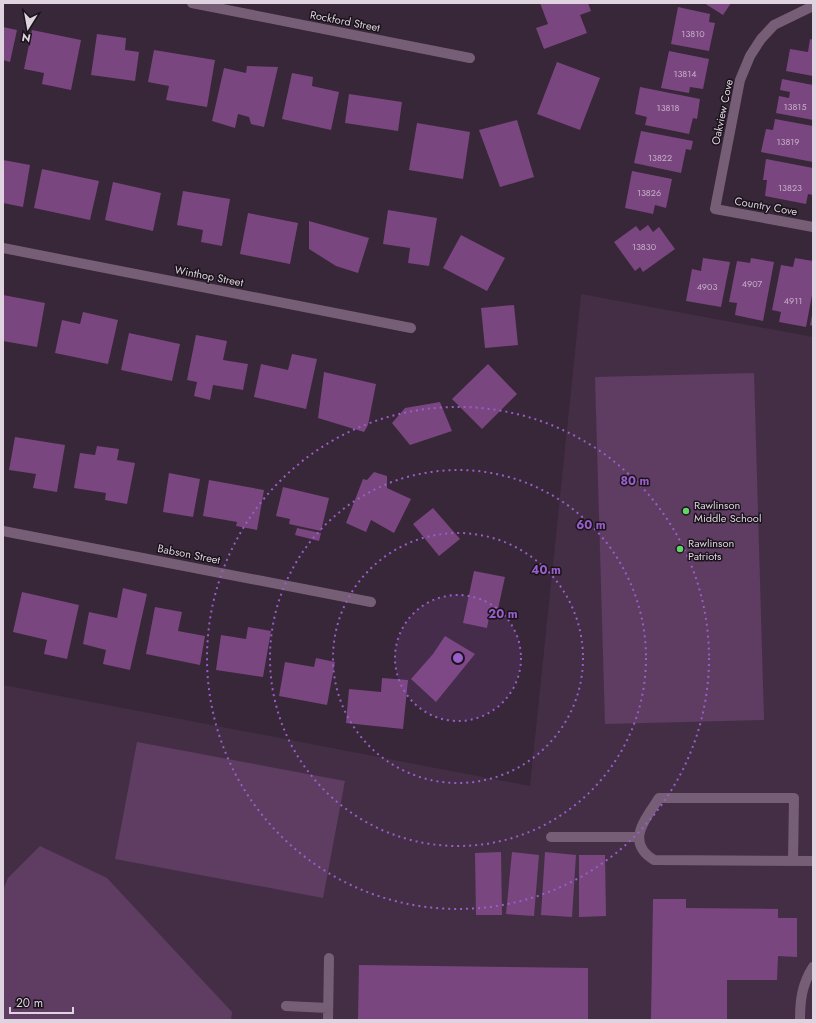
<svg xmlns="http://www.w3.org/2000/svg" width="816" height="1023" viewBox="0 0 816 1023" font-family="Jost,sans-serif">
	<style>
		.built { fill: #442e46 }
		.green { fill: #5f3c62 }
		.building { fill: #7a467f }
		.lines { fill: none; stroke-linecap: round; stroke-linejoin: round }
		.service { stroke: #765e77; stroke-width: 10 }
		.minor { stroke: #765e77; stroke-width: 10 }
		.ring { fill: none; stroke: #995ec9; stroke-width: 2; stroke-dasharray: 2 4 }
		.poi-dot { fill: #64d467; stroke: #1a131b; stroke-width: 1.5 }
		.labels { text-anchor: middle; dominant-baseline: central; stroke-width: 3; stroke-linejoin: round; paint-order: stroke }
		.number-label { font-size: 9px; fill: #c5b0c7 }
		.street-label { font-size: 11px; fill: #ded3df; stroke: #1a131b }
		.poi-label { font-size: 11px; fill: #ded3df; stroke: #1a131b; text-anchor: start }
		.centre { fill: #995ec9; stroke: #1a131b; stroke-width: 2 }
		.ring-label { font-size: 12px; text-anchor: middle; font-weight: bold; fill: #995ec9; stroke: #1a131b; stroke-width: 3; stroke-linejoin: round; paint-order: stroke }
	</style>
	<rect width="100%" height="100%" fill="#382639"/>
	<path class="built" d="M581 294 813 337V1020H3V685L530 786Z"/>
	<path class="green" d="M754 373 764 720 605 724 595 377Z
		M137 742 345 781 323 898 115 859Z
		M40 846 107 878 232 1012 231 1020H3V890L8 878Z"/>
	<path class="building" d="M540 3H588L591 11 580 15 587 33 544 49 536 28 548 24Z
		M704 3H731L723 15Z
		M678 7 710 14 709 22 715 23 709 51 671 44Z
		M3 27 17 30 10 62 3 60Z
		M32 30 81 40 71 90 42 84 44 73 24 69Z
		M97 34 126 38 125 50 139 52 135 81 91 75Z
		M810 39 813 40V76L786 71 790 49 808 52Z
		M154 50 215 60 207 107 166 100 169 86 148 82Z
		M669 51 709 59 703 89 690 87 689 93 661 88Z
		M557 62 600 78 580 130 537 114Z
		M247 66 278 67 264 127 251 124 249 117 238 114 235 128 212 121 224 68 246 73Z
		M292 73 313 77 312 86 339 92 331 130 282 119Z
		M782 79 813 85V120L776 113 779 96 789 98 790 92 780 90Z
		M640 87 700 99 697 119 693 118 689 134 645 125 647 117 635 114Z
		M349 94 402 102 398 131 345 123Z
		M775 119 813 126V162L761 152 766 129 773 130Z
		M517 120 534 177 500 187 479 130Z
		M417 123 470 132 463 179 409 170Z
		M641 131 693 141 691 150 686 149 681 173 634 163Z
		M766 159 813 168V195L808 194 806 204 765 196 767 180H763Z
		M3 160 30 165 23 207 3 203Z
		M42 169 99 181 90 220 34 208Z
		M632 171 672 179 666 208 655 205 653 214 625 208Z
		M113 182 161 193 153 231 105 220Z
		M183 191 230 199 222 246 201 242 203 230 177 225Z
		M388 210 437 218 429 266 408 263 410 248 383 244Z
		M248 213 298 223 290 264 240 254Z
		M309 221 369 238 358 273 336 266 309 249Z
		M648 225 653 232 659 227 675 249 643 272 640 267 635 271 614 242 636 226 640 231Z
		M461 235 505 258 487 291 443 268Z
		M703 258 730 262 721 307 686 301 692 269 701 271Z
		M751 258 774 262 763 321 735 315 737 303 729 302 737 261 750 263Z
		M795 258 813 261V290L806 327 779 322 781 312 772 310 781 265 793 267Z
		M3 295 45 303 37 347 3 341Z
		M514 305 518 345 485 348 481 308Z
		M83 312 118 320 108 364 55 353 62 320 80 324Z
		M812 315H813V326L810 325Z
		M129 333 180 344 172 381 121 370Z
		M196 335 227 341 223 360 248 364 243 390 213 385 210 400 194 396 197 382 187 380Z
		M292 354 317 359 306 409 254 397 261 364 288 370Z
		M488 364 517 394 482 429 452 399Z
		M324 372 376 384 368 425 364 432 318 418Z
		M440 402 452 431 410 445 392 423 405 408Z
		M15 437 65 445 57 492 33 488 36 474 9 470Z
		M97 446 119 449 117 460 135 463 127 504 105 500 106 493 74 488 80 453 95 455Z
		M374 472 387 476V488L411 499 394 533 371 520 366 532 346 523 363 479 367 480Z
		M169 473 200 479 193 517 163 512Z
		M209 480 264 490 257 530 236 526 237 522 203 516Z
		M283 487 329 498 321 531 289 524 290 519 276 516Z
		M433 508 460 539 439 556 413 524Z
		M297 528 321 533 319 541 295 535Z
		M474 571 505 577 498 609 491 607 487 628 463 623Z
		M123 588 147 594 130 670 103 664 106 650 83 644 89 612 117 618Z
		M22 592 79 605 67 659 44 654 47 640 13 632Z
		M155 607 182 612 178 631 205 636 200 665 146 654Z
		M248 627 271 631 263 677 216 670 221 635 246 639Z
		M445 636 475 654 436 702 411 679 433 654Z
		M316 658 335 662 327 705 279 696 285 662 314 667Z
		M382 678 408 680 403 729 346 723 349 689 381 692Z
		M501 852 502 915H476L475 853Z
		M512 852 539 855 534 916 506 914Z
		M545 852 576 855 572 917 541 915Z
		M579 855H605L606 916 579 917Z
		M653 899H686V908L778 909V918H797V957L778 956 777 980H727V1020H651Z
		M359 965 588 968V1020H358Z"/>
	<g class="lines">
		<path class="service" d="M551 837H639
			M793 861 794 798H659C645 820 625 842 654 860L813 861
			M286 1006 328 1008
			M328 1020 329 958
			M800 1020C800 1000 802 984 813 967"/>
		<path class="minor" d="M192 3 470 58
			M813 6 774 25 761 39 750 56 740 80 715 209 813 227
			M3 248 411 328
			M3 531 371 602"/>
	</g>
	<circle cx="458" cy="658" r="63" fill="#995ec9" fill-opacity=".12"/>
	<g class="ring">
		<circle cx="458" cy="658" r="63"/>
		<circle cx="458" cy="658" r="125"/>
		<circle cx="458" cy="658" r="188"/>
		<circle cx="458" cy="658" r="251"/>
	</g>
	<g class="poi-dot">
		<circle cx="686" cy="511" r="4"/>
		<circle cx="680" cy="549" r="4"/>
	</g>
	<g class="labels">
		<g class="number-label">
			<text x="693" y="33">13810</text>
			<text x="685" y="73">13814</text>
			<text x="795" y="106">13815</text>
			<text x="668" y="107">13818</text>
			<text x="788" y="141">13819</text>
			<text x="660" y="157">13822</text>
			<text x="790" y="187">13823</text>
			<text x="649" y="192">13826</text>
			<text x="644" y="246">13830</text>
			<text x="752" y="283">4907</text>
			<text x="707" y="286">4903</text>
			<text x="793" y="300">4911</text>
		</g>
		<g class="street-label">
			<text transform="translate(345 21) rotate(11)">Rockford Street</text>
			<text transform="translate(722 112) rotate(-78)">Oakview Cove</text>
			<text transform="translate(766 206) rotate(10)">Country Cove</text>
			<text transform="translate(209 276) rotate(11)">Winthop Street</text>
			<text transform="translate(189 554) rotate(11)">Babson Street</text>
		</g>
		<g class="poi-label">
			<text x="694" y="505">Rawlinson<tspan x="694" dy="13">Middle School</tspan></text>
			<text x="688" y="543">Rawlinson<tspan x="688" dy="13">Patriots</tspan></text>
		</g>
	</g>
	<circle cx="458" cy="658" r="6" class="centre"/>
	<g class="ring-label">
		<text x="635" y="485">80 m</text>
		<text x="591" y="529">60 m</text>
		<text x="546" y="574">40 m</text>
		<text x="503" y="618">20 m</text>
	</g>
	<rect width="816" height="1023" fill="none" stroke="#ded3df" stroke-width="8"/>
	<g transform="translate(28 28) rotate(191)" stroke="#1a131b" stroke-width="3" paint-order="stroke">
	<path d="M0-3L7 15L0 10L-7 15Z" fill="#ded3df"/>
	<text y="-6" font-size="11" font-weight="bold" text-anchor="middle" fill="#ded3df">N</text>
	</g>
	<path d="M10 1007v6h63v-6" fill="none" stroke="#ded3df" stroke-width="2"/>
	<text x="16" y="1007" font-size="12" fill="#ded3df" stroke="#1a131b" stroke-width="3" paint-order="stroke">20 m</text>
</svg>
